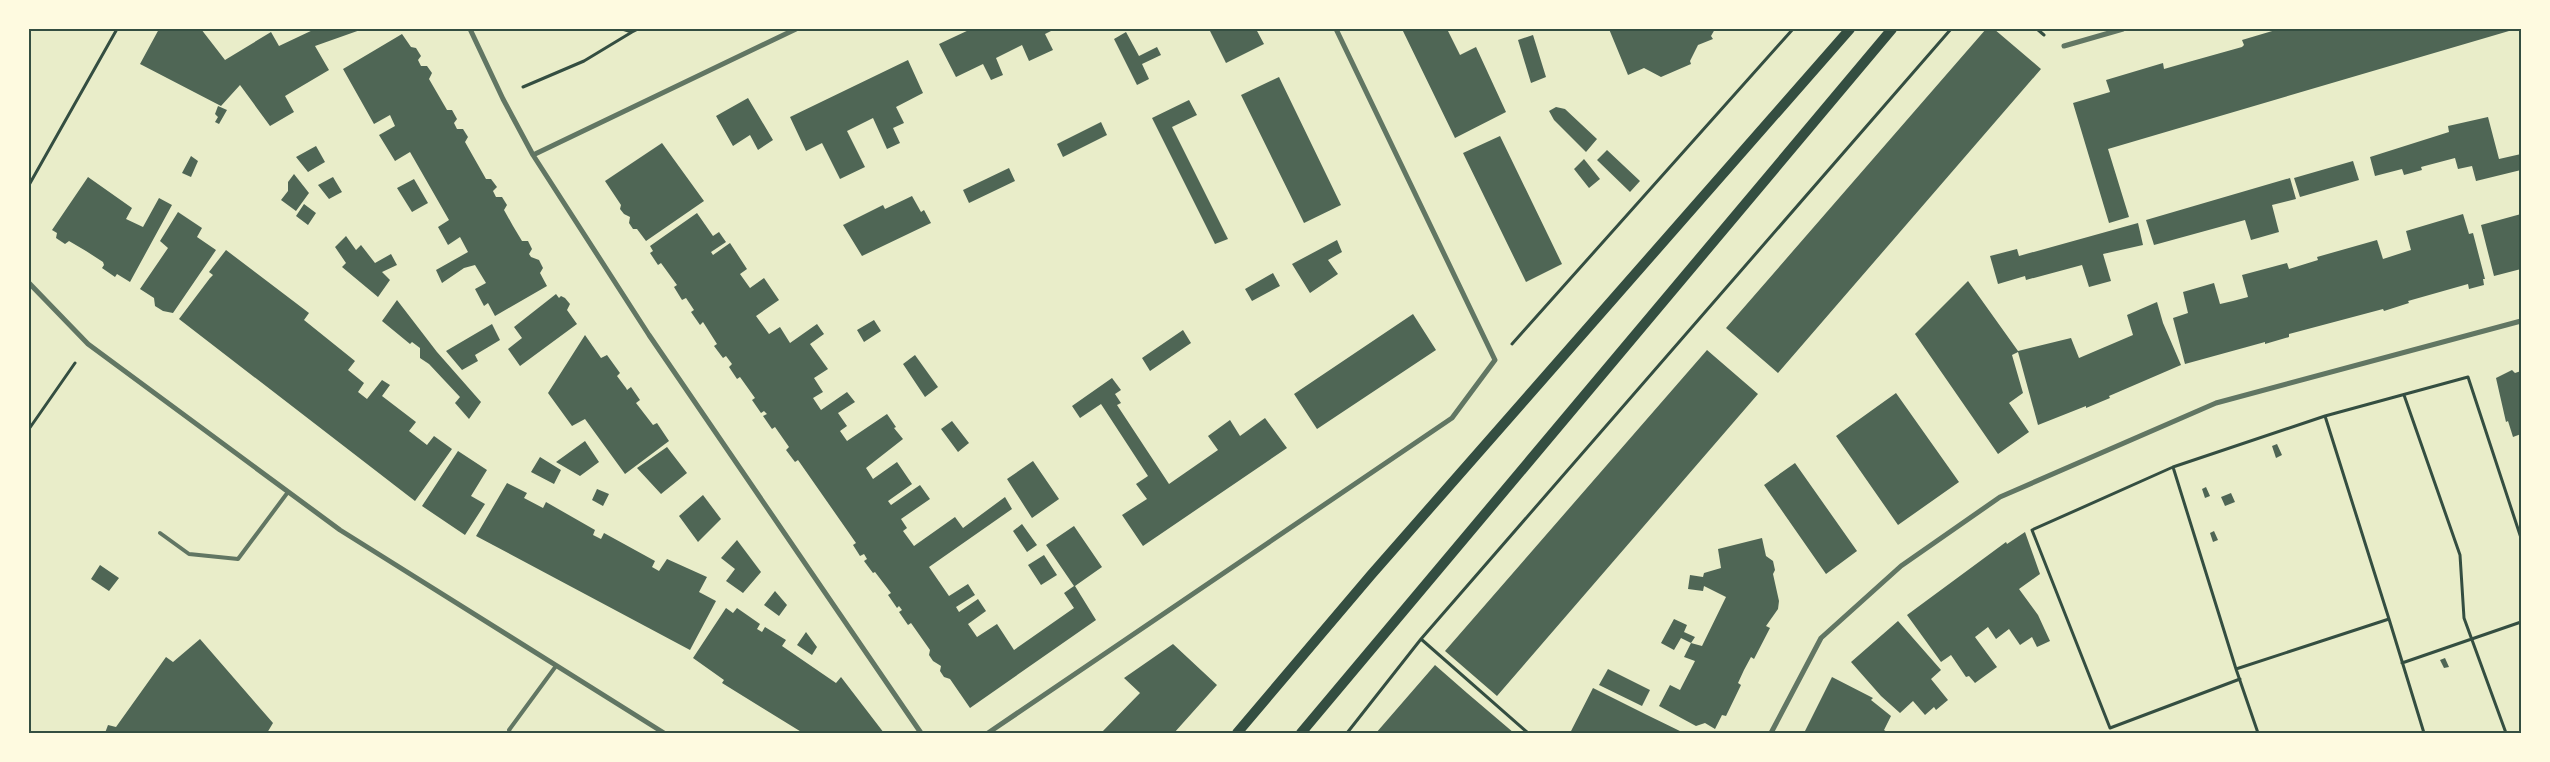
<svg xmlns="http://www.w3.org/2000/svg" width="2550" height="762" viewBox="0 0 2550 762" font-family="Inter,sans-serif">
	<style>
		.building { fill: #4f6655 }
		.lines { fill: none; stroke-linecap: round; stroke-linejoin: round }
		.path { stroke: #344e41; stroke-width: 3 }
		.service { stroke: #617663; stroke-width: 4 }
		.minor { stroke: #617663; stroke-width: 5 }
		.secondary { stroke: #344e41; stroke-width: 10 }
		.neatline { fill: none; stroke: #344e41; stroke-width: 2 }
	</style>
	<rect width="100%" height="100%" fill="#e9edc9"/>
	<path class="building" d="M159 29H201L225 60 271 32 279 46 315 29H363L315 46 329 70 285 96 294 112 270 126 240 85 221 106 140 64Z
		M971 29H1055L1045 34 1053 50 1029 61 1022 45 996 58 1003 75 991 80 983 64 956 77 939 44Z
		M1209 29H1256L1264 44 1226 63Z
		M1402 29H1447L1460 55 1476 47 1506 112 1455 138Z
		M1609 29H1715L1711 36 1713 39 1698 45 1690 61 1691 64 1661 77 1644 68 1628 75Z
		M1986 29H1994L2041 69 1778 373 1726 328Z
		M2279 29H2508L2509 31 2108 149 2129 217 2109 223 2073 103 2110 92 2106 80 2163 63 2164 69 2192 61 2242 47 2244 45 2242 40Z
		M1126 32 1139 56 1157 47 1161 55 1142 64 1149 79 1137 85 1114 39Z
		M402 34 411 47 416 48 421 56 418 60 421 66H427L432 73 429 79 447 110H452L457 119 454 123 457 129H463L468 137 465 142 486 179H491L497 187 493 191 496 197H502L507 205 504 210 513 226 522 241H528L532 249 529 254 531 257 539 260 543 268 540 273 547 286 495 316 488 303 484 306 475 289 486 283 475 265 464 268 442 283 436 270 468 252 460 237 448 245 438 227 449 220 410 152 395 161 379 135 395 126 390 115 374 124 343 69Z
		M1533 35 1546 77 1531 83 1518 40Z
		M908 60 923 93 896 107 904 123 893 128 900 143 887 149 873 118 847 131 865 167 840 179 822 143 806 151 790 117Z
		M1279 77 1341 205 1304 223 1241 95Z
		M748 98 773 140 758 150 750 135 733 146 716 116Z
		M1189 100 1197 115 1172 127 1228 239 1215 244 1152 118Z
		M218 106 227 110 219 124 215 122 218 117 215 114Z
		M1556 107 1565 109 1597 139 1586 152 1554 120 1549 111Z
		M2488 117 2499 159 2521 154V170L2476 181 2472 166 2458 169 2455 158 2421 167 2422 170 2404 175 2402 169 2375 176 2370 157 2449 132 2448 126Z
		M1101 122 1107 135 1063 157 1057 144Z
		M1500 136 1562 264 1526 282 1463 153Z
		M662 143 704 201 646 241 637 229H633L629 223 630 217 624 214 620 209 621 205 605 181Z
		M316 146 325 162 308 172 296 157Z
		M1607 150 1640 181 1630 192 1597 160Z
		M191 156 198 161 191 177 182 173Z
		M1584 159 1600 179 1589 188 1574 169Z
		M2353 161 2359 180 2300 197 2294 178Z
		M1009 168 1015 181 969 203 963 190Z
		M294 174 309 193 296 211 281 200 288 191V182Z
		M88 177 132 208 126 219 143 227 159 198 172 205 130 282 117 274 115 277 102 268 104 265 103 262 86 251 69 241 65 244 56 238 57 233 52 230Z
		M333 177 342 192 329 199 318 185Z
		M2290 178 2296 199 2272 205 2279 232 2251 240 2245 220 2154 245 2146 220Z
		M414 179 428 203 412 212 397 188Z
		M912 196 921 212 924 210 931 223 862 256 843 225 883 205 885 209Z
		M304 204 316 213 308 225 296 216Z
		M178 212 202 228 197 237 216 250 173 313 163 311 155 306 154 298 140 289 168 248 160 241Z
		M697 213 713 236 719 232 726 242 711 252 713 255 730 243 747 269 740 274 750 288 764 278 779 300 756 316 769 334 780 327 790 343 817 324 824 334 810 344 828 369 814 378 823 392 813 398 821 410 847 392 855 402 838 413 847 426 840 431 847 441 887 414 896 427 894 428 903 439 866 468 873 479 897 462 912 484 888 501 891 505 920 485 930 499 901 519 907 528 903 531 914 546 955 517 963 528 1005 497 1012 509 929 567 949 596 968 584 975 595 956 607 959 612 978 599 986 611 968 624 977 637 997 624 1014 650 1074 608 1064 593 1074 586 1046 545 1074 526 1102 567 1075 586 1096 620 970 708 950 679 944 677 940 671 941 666 933 661 929 655 930 650 911 623 908 625 899 612 902 610 899 606 897 608 888 595 891 593 875 572 873 573 864 561 867 559 864 554 860 556 853 545 856 543 798 460 795 462 786 450 789 447 775 427 772 429 763 416 767 414 764 411 761 413 752 400 755 398 740 377 737 379 729 367 732 364 726 356 723 358 714 346 717 344 703 322 700 325 691 312 694 310 686 298 682 300 674 287 677 285 661 263 658 265 650 253 653 251 650 246Z
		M2463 214 2469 234 2473 233 2485 279H2483L2484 285 2469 289 2468 284 2408 301 2409 303 2384 311 2383 309 2289 334V337L2265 344V342L2185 364 2173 318 2188 313 2183 292 2214 283 2220 304 2233 301 2248 297 2242 275 2287 263 2289 269 2318 260 2317 257 2377 240 2383 259 2411 250 2406 231Z
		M2521 214V269L2494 276 2481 225Z
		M2138 223 2143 245 2103 254 2111 281 2089 287 2082 265 2026 280 2025 276 1998 284 1990 256 2017 249 2019 256Z
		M346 236 356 250 361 245 375 263 391 254 397 265 382 272 390 280 378 297 342 267 346 263 335 247Z
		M1337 240 1342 252 1328 260 1338 274 1310 293 1292 264Z
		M226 250 309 313 304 320 355 361 348 370 364 383 358 392 367 399 382 380 390 385 382 396 416 422 409 431 427 445 434 436 452 449 415 501 179 319 210 278 213 275 209 272Z
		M1273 273 1280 286 1252 301 1245 289Z
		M1968 281 2018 351 2071 338 2079 358 2133 335 2127 315 2157 302 2163 323 2181 365 2109 396 2110 398 2086 408V406L2038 425 2018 352 2012 355 2023 393 2009 403 2029 432 1998 454 1915 334Z
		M556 294 559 298 561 296 565 298 570 304 567 310 577 324 520 366 508 349 522 338 514 327Z
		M397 300 437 352 481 402 469 419 455 403 460 397 429 364 420 358V348L412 342 410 344 382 321Z
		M1413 314 1436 350 1317 429 1294 394Z
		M874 320 881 331 864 342 857 330Z
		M492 324 500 340 475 355 478 361 462 370 446 351Z
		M1183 330 1191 343 1150 371 1142 358Z
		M585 335 601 358 607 355 620 373 617 376 626 388 627 390 631 387 640 400 636 403 653 425 657 423 669 441 625 474 585 419 572 426 548 393Z
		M1707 350 1758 394 1497 696 1445 651Z
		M915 355 938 387 925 397 903 364Z
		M2512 370 2515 373 2521 371V434L2513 437 2508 421 2506 422 2496 378Z
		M1112 378 1121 390 1115 394 1121 403 1117 405 1169 484 1218 450 1208 436 1230 420 1240 436 1265 418 1287 448 1143 546 1122 515 1147 499 1136 484 1148 476 1101 404 1080 418 1072 406Z
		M1896 393 1959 482 1898 525 1836 436Z
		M952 421 969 443 958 452 941 429Z
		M585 441 599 462 580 476 556 462Z
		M2277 444 2282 455 2276 458 2272 446Z
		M667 447 687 473 661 494 637 468Z
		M458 451 487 470 471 496 485 504 465 535 422 506Z
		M540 457 561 470 554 484 531 472Z
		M1033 461 1059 499 1032 518 1007 479Z
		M1795 463 1857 551 1826 574 1764 485Z
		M507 483 527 493 524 498 543 508 546 502 595 530 593 535 601 539 604 533 655 561 652 567 659 571 667 559 707 577 699 592 716 601 690 650 476 536Z
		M2206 487 2210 496 2205 498 2202 489Z
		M597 489 609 494 603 506 592 500Z
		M2231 493 2235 502 2225 506 2221 497Z
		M703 495 721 519 698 542 679 516Z
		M1022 524 1037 545 1027 552 1013 531Z
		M2214 531 2218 540 2213 542 2210 533Z
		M2025 532 2040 574 2019 589 2038 615 2050 641 2037 647 2032 637 2020 645 2009 629 1996 639 1988 627 1975 637 1997 667 1975 683 1969 676 1966 677 1951 655 1941 662 1907 615 2006 542 2007 544Z
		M1762 538 1766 556 1773 561 1775 570 1773 574 1779 601 1778 609 1766 626 1770 628 1754 659 1751 657 1744 670 1738 683 1741 685 1726 716 1722 715 1715 729 1705 723 1696 726 1659 706 1670 685 1680 690 1695 661 1684 657 1691 643 1702 646 1726 597 1704 586 1703 591 1688 589 1690 575 1703 577 1704 573 1721 568 1718 549Z
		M737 540 761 572 743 593 726 581 735 569 721 558Z
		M1044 555 1057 575 1041 585 1028 565Z
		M100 565 119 578 109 591 91 579Z
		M775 591 787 605 779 616 764 605Z
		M726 608 733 613 737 608 760 624 757 629 762 632 765 627 786 640 782 646 836 683 841 677 884 733H803L722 683 724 680 693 658Z
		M1674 619 1687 625 1684 632 1695 637 1691 643 1681 638 1674 650 1661 643Z
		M1898 621 1941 670 1931 679 1948 700 1936 710 1934 707 1925 715 1913 701 1900 713 1881 696 1851 662Z
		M806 632 817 647 812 655 797 645Z
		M200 639 273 723 267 733H105L108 725 116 727 166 657 173 662Z
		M1173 644 1217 685 1174 733H1101L1140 693 1124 678Z
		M2445 658 2449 667 2444 668 2440 660Z
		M1435 665 1467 693 1514 733H1376Z
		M1608 669 1650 690 1642 706 1599 685Z
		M1832 677 1873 698 1871 700 1891 716 1884 730 1887 732 1886 733H1804Z
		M1593 688 1645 714 1684 733H1570Z"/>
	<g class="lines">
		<path class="path" d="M2037 29 2044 35
			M632 32 638 29
			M523 87 584 61 632 32 622 29
			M29 185 117 29
			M1512 344 1793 29
			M2404 395 2460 555 2464 618 2506 733
			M2325 416 2389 619
			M29 429 75 363
			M2173 467 2236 669 2389 619 2424 733
			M1421 639 1528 733
			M2402 663 2521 622
			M2236 669 2258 733
			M2240 679 2110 728 2032 530 2173 467 2325 416 2468 377 2521 538
			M1347 733 1421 639 1951 29"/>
		<path class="service" d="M160 533 189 554 238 559 288 492
			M510 733 509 730 556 666"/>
		<path class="minor" d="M470 29 503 99 533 155 649 335 921 733
			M2064 46 2123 29
			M533 155 796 29
			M29 283 88 344 340 530 664 733
			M988 733 1452 418 1495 360 1336 29
			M1771 733 1821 638 1901 566 2000 497 2216 403 2521 321"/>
		<path class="secondary" d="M1237 733 1371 575 1850 29
			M1301 733 1892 29"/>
	</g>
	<rect width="2550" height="762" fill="none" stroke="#fefae0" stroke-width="60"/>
	<rect x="30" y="30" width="2490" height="702" class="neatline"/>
</svg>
